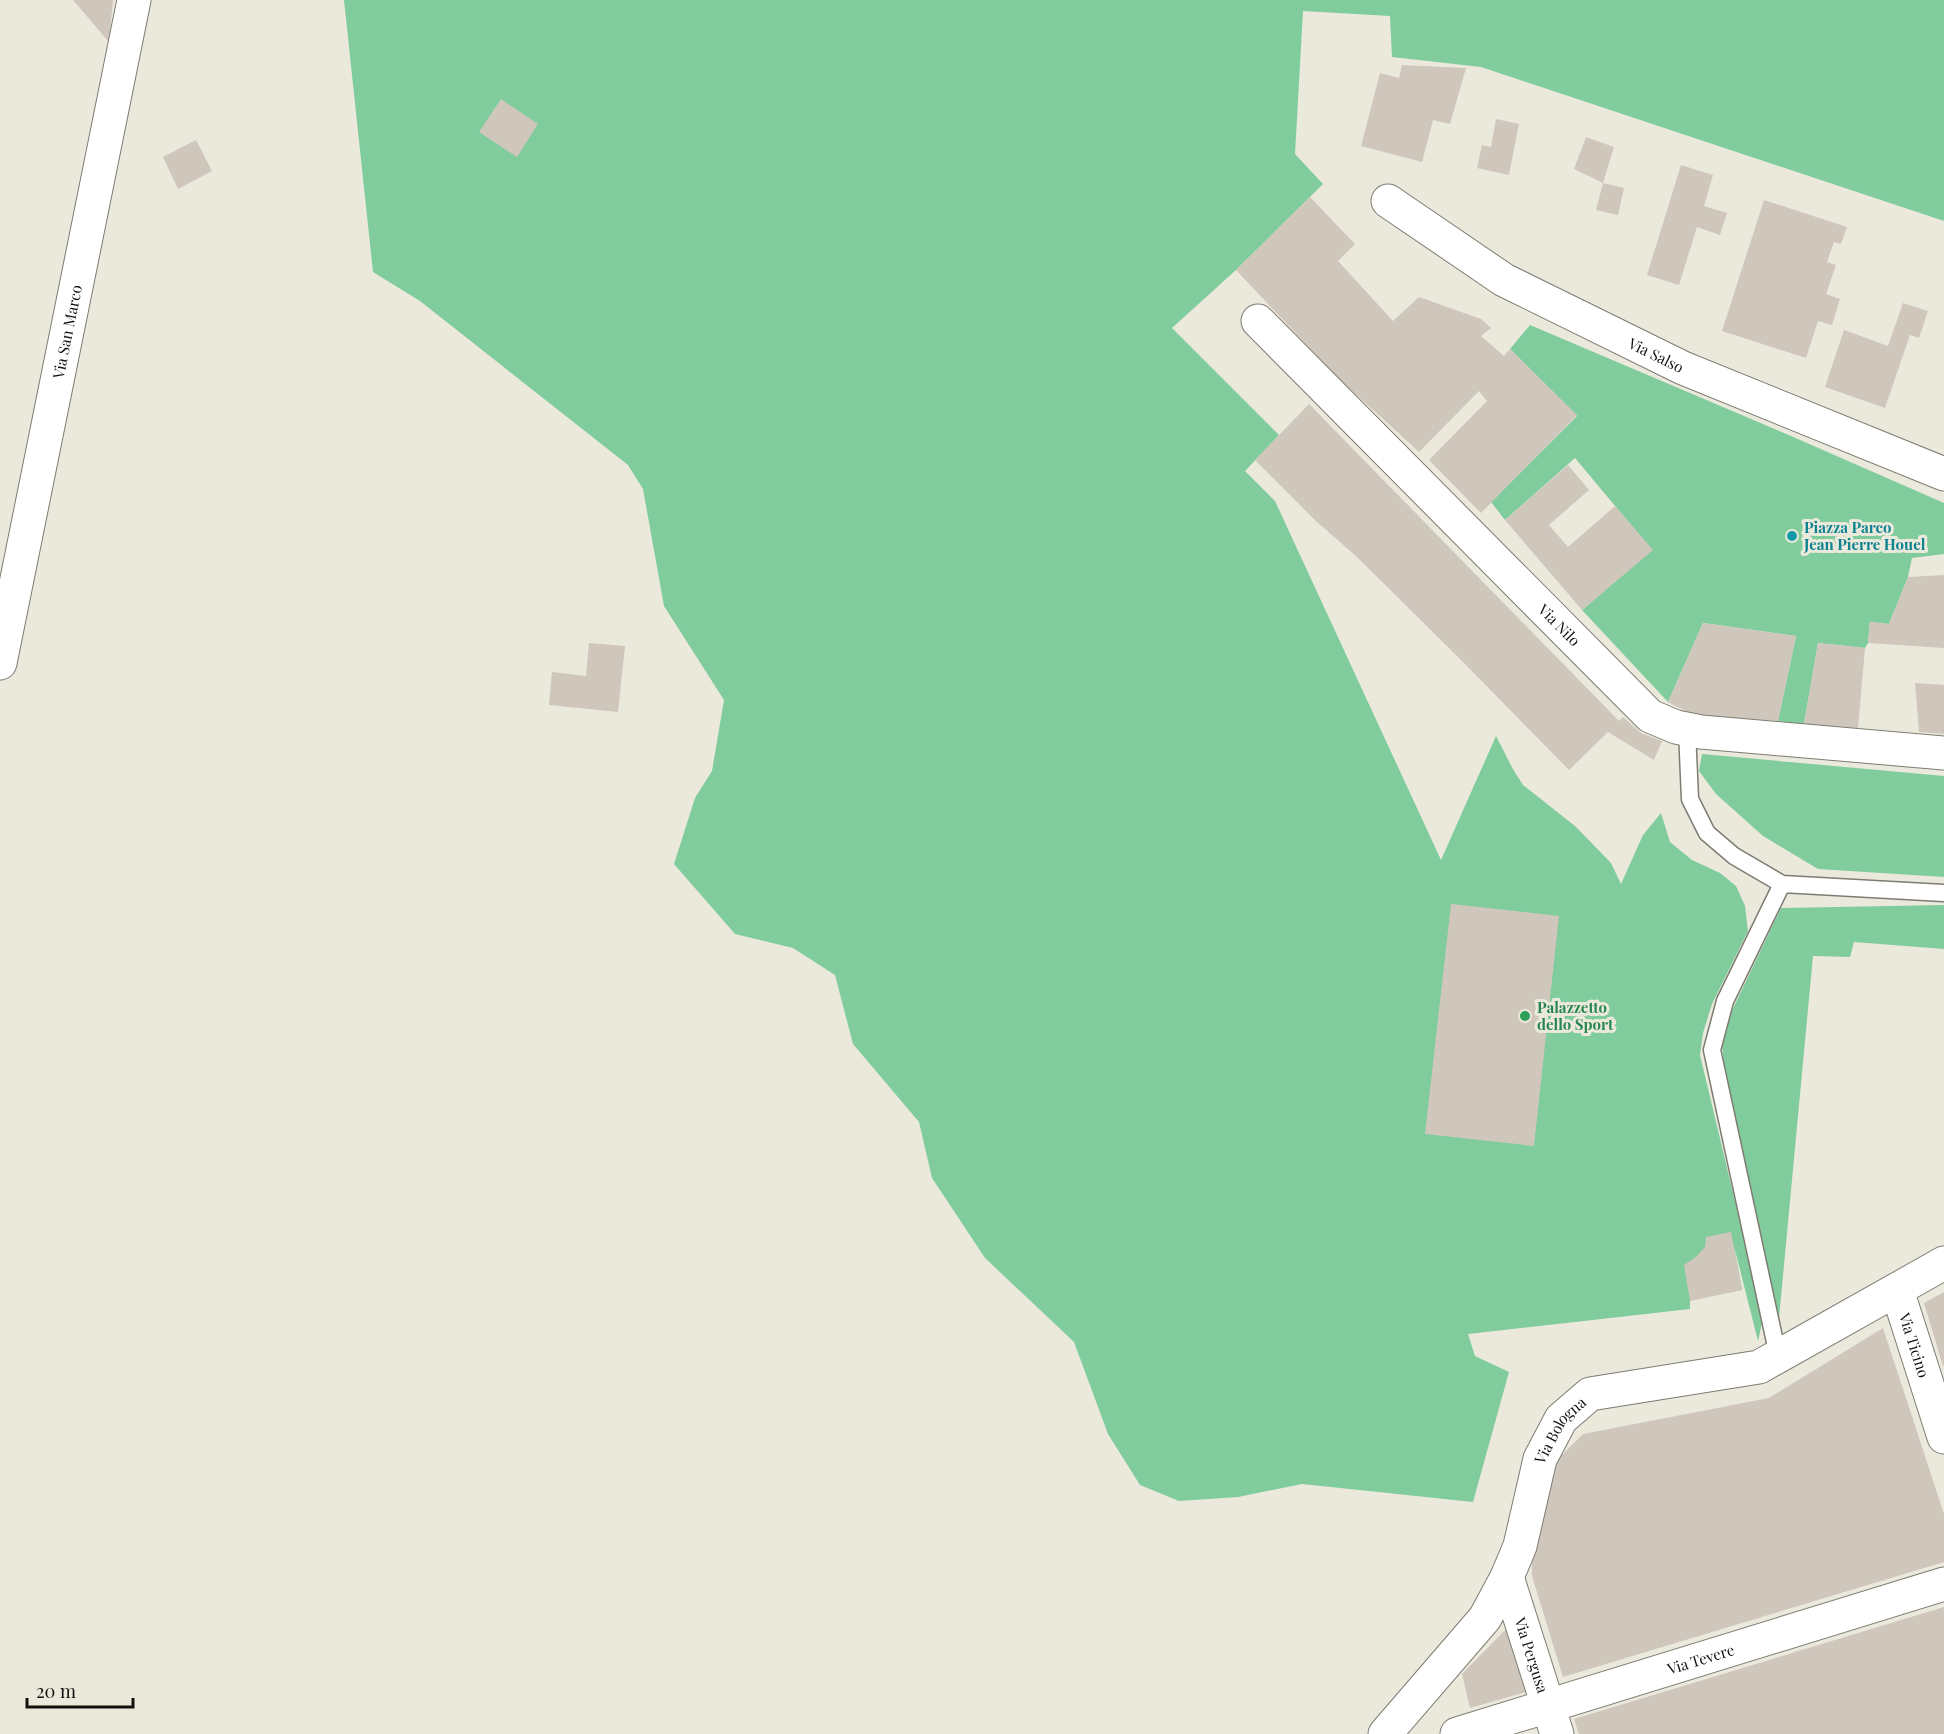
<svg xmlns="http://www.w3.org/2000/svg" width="1944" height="1734" viewBox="0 0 1944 1734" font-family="'Playfair Display',serif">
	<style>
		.green { fill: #81cc9d }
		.building { fill: #cfc6bc }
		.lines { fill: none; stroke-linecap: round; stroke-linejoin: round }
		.service-casing { stroke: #7e7c71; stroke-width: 19 }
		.minor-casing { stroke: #7e7c71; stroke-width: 35 }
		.tertiary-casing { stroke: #7e7c71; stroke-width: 35 }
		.service { stroke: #fff; stroke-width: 16 }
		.minor { stroke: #fff; stroke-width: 33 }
		.tertiary { stroke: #fff; stroke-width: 33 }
		.culture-dot { fill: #0f9aa8; stroke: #ebe9dc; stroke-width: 2 }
		.leisure-dot { fill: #2e9e5b; stroke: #ebe9dc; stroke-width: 2 }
		.labels { text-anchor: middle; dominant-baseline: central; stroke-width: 6; stroke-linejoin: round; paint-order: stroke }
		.street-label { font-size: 15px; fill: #12110d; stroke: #ebe9dc }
		.culture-label { font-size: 15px; font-weight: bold; fill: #0d838f; stroke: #ebe9dc; text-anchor: start }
		.leisure-label { font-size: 15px; font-weight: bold; fill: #27864d; stroke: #ebe9dc; text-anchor: start }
	</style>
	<rect width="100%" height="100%" fill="#ebe9dc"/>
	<path class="green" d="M344 0H1944V221L1481 67 1392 57 1390 16 1303 11 1295 154 1323 184 1236 270 1172 328 1279 435 1245 471 1275 501 1441 860 1496 736 1514 771 1523 785 1575 826 1611 863 1621 884 1643 835 1661 813 1670 842 1692 860 1720 873 1736 886 1745 906 1748 931 1712 1004 1703 1033 1700 1055 1763 1318 1758 1341 1734 1246 1742 1290 1690 1300V1309L1468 1334 1475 1356 1509 1372 1473 1502 1302 1484 1238 1497 1179 1501 1140 1485 1108 1434 1074 1342 985 1258 932 1178 919 1122 853 1044 835 975 793 948 735 934 674 864 695 798 712 771 724 700 664 606 643 489 628 465 420 301 373 272Z
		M1530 325 1791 436 1944 503V554L1912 558 1908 577 1889 624 1870 622 1868 643 1865 648 1818 643 1804 724 1778 721 1796 636 1703 623 1668 702 1582 610 1652 550 1575 458 1505 520 1491 502 1577 416 1510 349Z
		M1702 754 1944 776V877L1818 869 1763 836 1716 794 1699 771Z
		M1944 905V949L1854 942 1850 957 1813 956 1778 1329 1725 1074 1722 1046 1726 1023 1781 908Z"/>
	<path class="building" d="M73 0H113L109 42Z
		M1402 65 1466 68 1450 124 1433 120 1422 162 1361 146 1380 73 1399 78Z
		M501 99 538 124 517 157 479 132Z
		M1496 119 1519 124 1509 175 1477 168 1482 145 1491 147Z
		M1586 137 1614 147 1603 183 1574 169Z
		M196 140 212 171 178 189 163 157Z
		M1681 165 1713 175 1704 206 1727 213 1720 235 1697 227 1679 285 1647 275Z
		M1603 183 1624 188 1618 215 1596 210Z
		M1310 197 1355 244 1338 261 1393 321 1419 297 1481 319 1491 328 1481 336 1504 356 1510 349 1577 415 1481 513 1429 460 1487 401 1479 391 1419 452 1335 375 1236 270Z
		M1764 200 1847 227 1841 244 1834 242 1827 262 1836 265 1826 294 1840 299 1832 325 1818 321 1806 358 1722 331Z
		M1903 303 1928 311 1919 338 1910 335 1885 408 1825 387 1844 330 1888 346Z
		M1309 404 1619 721 1623 717 1641 733 1662 741 1654 760 1608 732 1569 770 1463 662 1357 557 1316 521 1255 460Z
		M1568 465 1589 490 1549 525 1568 547 1615 506 1653 550 1582 610 1505 520Z
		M1944 575V648L1868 643 1870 622 1889 624 1908 577Z
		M1703 623 1796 636 1778 721 1693 715 1668 702Z
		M589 643 625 646 618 712 549 705 552 672 586 676Z
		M1818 643 1865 648 1858 728 1804 724Z
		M1915 683 1944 685V734L1919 732Z
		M1451 904 1559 916 1534 1146 1425 1134Z
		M1731 1232 1742 1290 1690 1301 1684 1265 1696 1257 1705 1247 1706 1237Z
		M1944 1292V1366H1943L1924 1303Z
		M1883 1328 1944 1514V1562L1563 1677 1532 1576V1548L1552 1465 1583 1434 1769 1398Z
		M1944 1607V1734H1579L1574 1719Z
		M1507 1628 1526 1692 1470 1708 1462 1674Z"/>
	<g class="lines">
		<defs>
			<path id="service" d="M1687 730 1690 799 1707 833 1734 856 1782 884 1944 893
				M1778 1356 1712 1050 1725 1001 1782 884"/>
			<g id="minor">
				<path id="s1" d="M1388 201 1504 280 1683 368 1944 474"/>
				<path id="s2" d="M1258 321 1650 716 1676 727 1701 732 1944 753"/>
				<path id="s3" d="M1897 1290 1944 1437"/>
				<path id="s4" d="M1507 1577 1557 1734"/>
				<path id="s5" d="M1385 1734 1485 1618 1507 1577 1520 1546 1540 1459 1561 1419 1590 1394 1759 1367 1944 1263"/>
				<path id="s6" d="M1457 1734 1944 1584"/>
			</g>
			<g id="tertiary">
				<path id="s7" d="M0 663 134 0"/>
			</g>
		</defs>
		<use href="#service" class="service-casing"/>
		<use href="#minor" class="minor-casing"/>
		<use href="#tertiary" class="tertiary-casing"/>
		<use href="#service" class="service"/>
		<use href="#minor" class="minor"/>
		<use href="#tertiary" class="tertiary"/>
	</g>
	<circle class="culture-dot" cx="1792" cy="536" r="6"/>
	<circle class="leisure-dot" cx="1525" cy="1016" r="6"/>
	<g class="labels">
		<g class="street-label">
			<text stroke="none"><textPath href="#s7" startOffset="338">Via San Marco</textPath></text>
			<text stroke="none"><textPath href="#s1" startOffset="310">Via Salso</textPath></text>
			<text stroke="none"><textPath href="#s2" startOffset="428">Via Nilo</textPath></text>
			<text stroke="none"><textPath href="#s3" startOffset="58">Via Ticino</textPath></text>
			<text stroke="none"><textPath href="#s5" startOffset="358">Via Bologna</textPath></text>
			<text stroke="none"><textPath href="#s4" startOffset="82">Via Pergusa</textPath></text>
			<text stroke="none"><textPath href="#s6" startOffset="255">Via Tevere</textPath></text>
		</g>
		<g class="culture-label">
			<text x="1804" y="527">Piazza Parco<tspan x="1804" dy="17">Jean Pierre Houel</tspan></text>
		</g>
		<g class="leisure-label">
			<text x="1537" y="1007">Palazzetto<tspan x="1537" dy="17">dello Sport</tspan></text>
		</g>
	</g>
	<path d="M27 1698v9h106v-9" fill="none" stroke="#12110d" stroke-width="3"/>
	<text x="36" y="1698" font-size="18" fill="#12110d" stroke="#ebe9dc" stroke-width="4.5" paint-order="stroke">20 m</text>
</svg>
